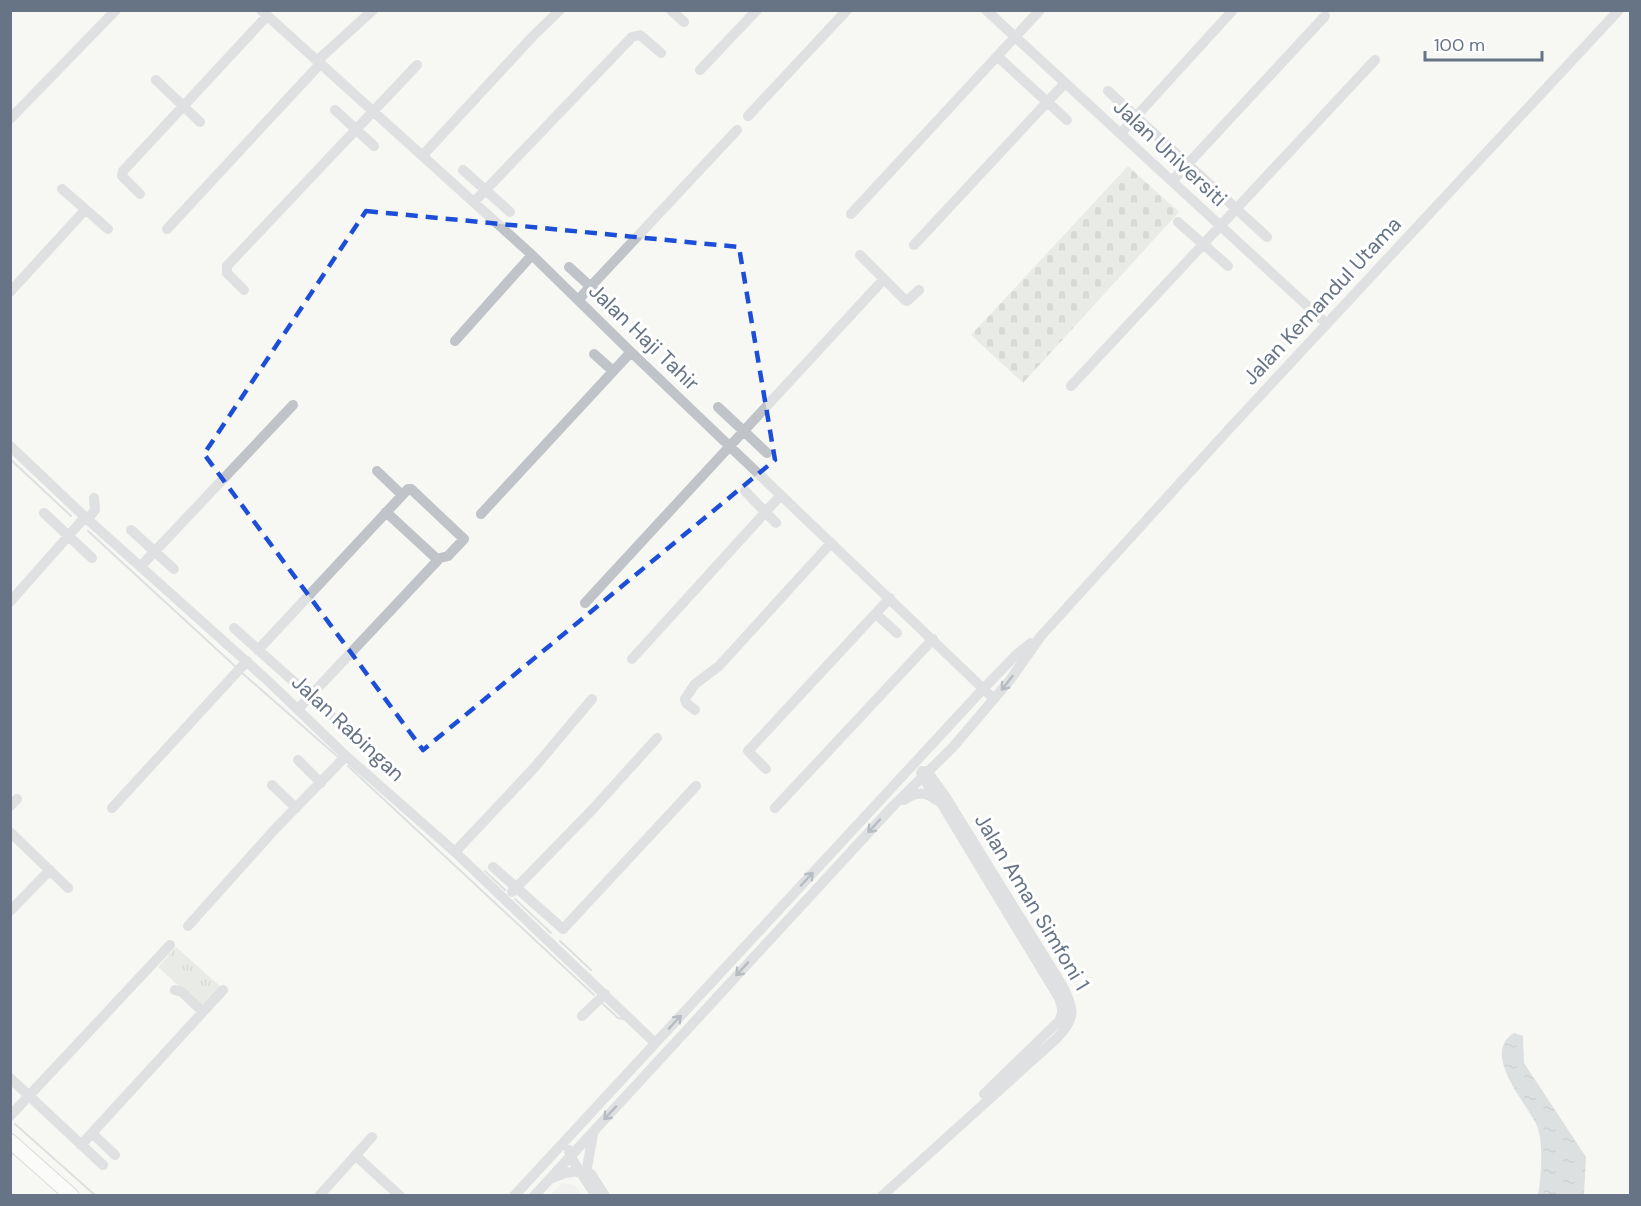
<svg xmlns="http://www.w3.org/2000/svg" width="1641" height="1206" viewBox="0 0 1641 1206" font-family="'DM Sans',sans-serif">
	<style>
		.built { fill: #e8e9e8 }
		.cemetery { fill: url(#cemetery-stones) }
		.park { fill: url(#park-tufts) }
		.water { fill: url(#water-ripples) }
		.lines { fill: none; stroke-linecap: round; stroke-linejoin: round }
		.stream { stroke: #bbc4ca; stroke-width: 2 }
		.major-casing { stroke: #b4b8bd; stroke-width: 16 }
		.minor { stroke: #c0c4c9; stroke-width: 10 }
		.major { stroke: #fff; stroke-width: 14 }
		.oneway { stroke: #667486 }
		.marked { fill: none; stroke: #1d4ed8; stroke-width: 4.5; stroke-dasharray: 12 8; stroke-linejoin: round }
		.labels { text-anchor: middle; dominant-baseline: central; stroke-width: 6; stroke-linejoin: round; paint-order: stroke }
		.street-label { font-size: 21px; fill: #667486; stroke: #fff }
	</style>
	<defs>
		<pattern id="cemetery-stones" width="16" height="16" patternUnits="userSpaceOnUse" patternTransform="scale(1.5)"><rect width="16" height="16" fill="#d6dcd4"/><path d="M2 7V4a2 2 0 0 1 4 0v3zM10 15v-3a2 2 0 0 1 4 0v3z" fill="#b1b7b2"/></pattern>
		<pattern id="park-tufts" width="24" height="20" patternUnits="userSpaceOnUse" patternTransform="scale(1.5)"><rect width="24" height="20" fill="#d6dcd4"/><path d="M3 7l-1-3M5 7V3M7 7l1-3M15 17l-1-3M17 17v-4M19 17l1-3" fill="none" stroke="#b1b7b2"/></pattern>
		<pattern id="water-ripples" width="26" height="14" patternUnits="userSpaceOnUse" patternTransform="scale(1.5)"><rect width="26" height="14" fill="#bbc4ca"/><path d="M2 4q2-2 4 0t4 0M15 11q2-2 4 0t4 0" fill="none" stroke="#9ca4aa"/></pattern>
	</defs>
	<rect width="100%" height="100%" fill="#f7f8f4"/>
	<path class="built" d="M562 1183 575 1185 582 1195H550Z"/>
	<path class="cemetery" d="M1128 166 1179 212 1023 383 971 335Z"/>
	<path class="park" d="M176 947 220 986 202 1007 158 967Z"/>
	<path class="water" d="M1514 1033 1523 1036 1524 1063 1586 1157 1584 1195H1538C1541 1177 1544 1144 1537 1126 1527 1103 1480 1054 1514 1033Z"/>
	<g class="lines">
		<path class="stream" d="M10 459 71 516
			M88 531 237 668
			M241 672 338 757
			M348 766 594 995
			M485 871 505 890
			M515 899 551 933
			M560 941 591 970
			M603 1004 618 1018 623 1019
			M15 1124 96 1196"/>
		<defs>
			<path id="major" d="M10 1141 72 1196"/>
		</defs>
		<use href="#major" class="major-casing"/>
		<path class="minor" d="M261 10 532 255 631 352 994 699
			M671 10 684 22
			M986 10 1327 324
			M997 56 1067 120
			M318 60 373 10
			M700 70 757 10
			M156 80 200 122
			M1108 91 1267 237
			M335 110 374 146
			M748 116 847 10
			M10 119 116 10
			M1121 133 1233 10
			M423 155 534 35 560 10
			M463 170 510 212
			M1172 181 1325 16
			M62 189 108 229
			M140 194 122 176 123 171 267 16
			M474 202 632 37 640 35 661 53
			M851 214 1040 10
			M1178 222 1228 266
			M167 229 321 63
			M914 245 1064 84
			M860 255 905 300 907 301 919 290
			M569 267 615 309
			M244 290 227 273V266L417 65
			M10 292 85 210
			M578 300 737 130
			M455 341 532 255
			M594 354 613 371
			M1071 386 1375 60
			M718 407 767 453
			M10 446 85 517 267 680 346 756 455 852 655 1043
			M377 471 402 495
			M745 491 776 523
			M44 513 92 558
			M481 514 631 352
			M88 519 95 510 94 498
			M131 530 174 569
			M141 566 293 405
			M10 602 85 517
			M585 603 884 279
			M876 614 897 633
			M234 628 331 715
			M258 650 408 489H411L464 539 448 556 440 558
			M632 659 781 495
			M298 709 438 560 386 512
			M695 710 686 703 685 699 695 684 719 666 831 543
			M298 760 321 783
			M766 769 748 751 890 598
			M922 771V777L941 803 1059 998C1062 1007 1064 1013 1059 1021L984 1094
			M272 785 296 808
			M904 800C916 792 924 791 936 800
			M10 806 17 799
			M112 808 247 661
			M775 808 933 639
			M10 832 68 888
			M455 852 534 768 592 699
			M493 867 563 929 696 786
			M512 892 592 810 657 738
			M10 911 50 870
			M188 926 276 828 346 756
			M175 990 182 992 203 1012
			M582 1016 605 994
			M10 1078 103 1165
			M10 1116 170 945
			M92 1133 115 1155
			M81 1145 223 990
			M569 1150 570 1156 596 1196
			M355 1155 400 1196
			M587 1168 593 1134
			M591 1174 605 1196
			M552 1178 565 1173 581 1171
			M319 1196 372 1137
			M514 1196 983 689 1016 655 1031 643
			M534 1196 893 806 953 747 1010 680 1041 636 1229 429 1619 10
			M882 1196 1056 1039C1076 1019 1075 1009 1062 985L945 796 927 771 921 773"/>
		<use href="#major" class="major"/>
	</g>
	<defs><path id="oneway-shaft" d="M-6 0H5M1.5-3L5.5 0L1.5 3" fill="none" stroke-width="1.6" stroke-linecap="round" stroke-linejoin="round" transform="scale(1.5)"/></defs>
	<g class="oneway">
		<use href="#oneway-shaft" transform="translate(1007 683) rotate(128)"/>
		<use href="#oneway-shaft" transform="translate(874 826) rotate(133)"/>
		<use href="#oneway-shaft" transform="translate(807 879) rotate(-47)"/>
		<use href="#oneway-shaft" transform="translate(742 969) rotate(133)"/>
		<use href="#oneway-shaft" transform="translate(675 1022) rotate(-47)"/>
		<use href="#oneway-shaft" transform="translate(610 1113) rotate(133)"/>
	</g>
	<path d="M0 0H1641V1206H0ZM366 211 739 247 775 460 423 750 204 454Z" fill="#f7f8f4" fill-opacity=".55" fill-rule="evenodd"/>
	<path class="marked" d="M366 211 739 247 775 460 423 750 204 454Z"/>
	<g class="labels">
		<g class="street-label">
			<text transform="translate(1170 153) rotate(43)">Jalan Universiti</text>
			<text transform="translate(1322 301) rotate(-47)">Jalan Kemandul Utama</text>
			<text transform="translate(644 337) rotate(44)">Jalan Haji Tahir</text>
			<text transform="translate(348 728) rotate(43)">Jalan Rabingan</text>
			<text transform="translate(1032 902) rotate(59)">Jalan Aman Simfoni 1</text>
		</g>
	</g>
	<rect width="1641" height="1206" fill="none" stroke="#667486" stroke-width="24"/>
	<path d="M1425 51v9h117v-9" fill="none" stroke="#667486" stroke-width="3"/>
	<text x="1434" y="51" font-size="18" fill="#667486" stroke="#ffffff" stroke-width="4.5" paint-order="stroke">100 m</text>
</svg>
